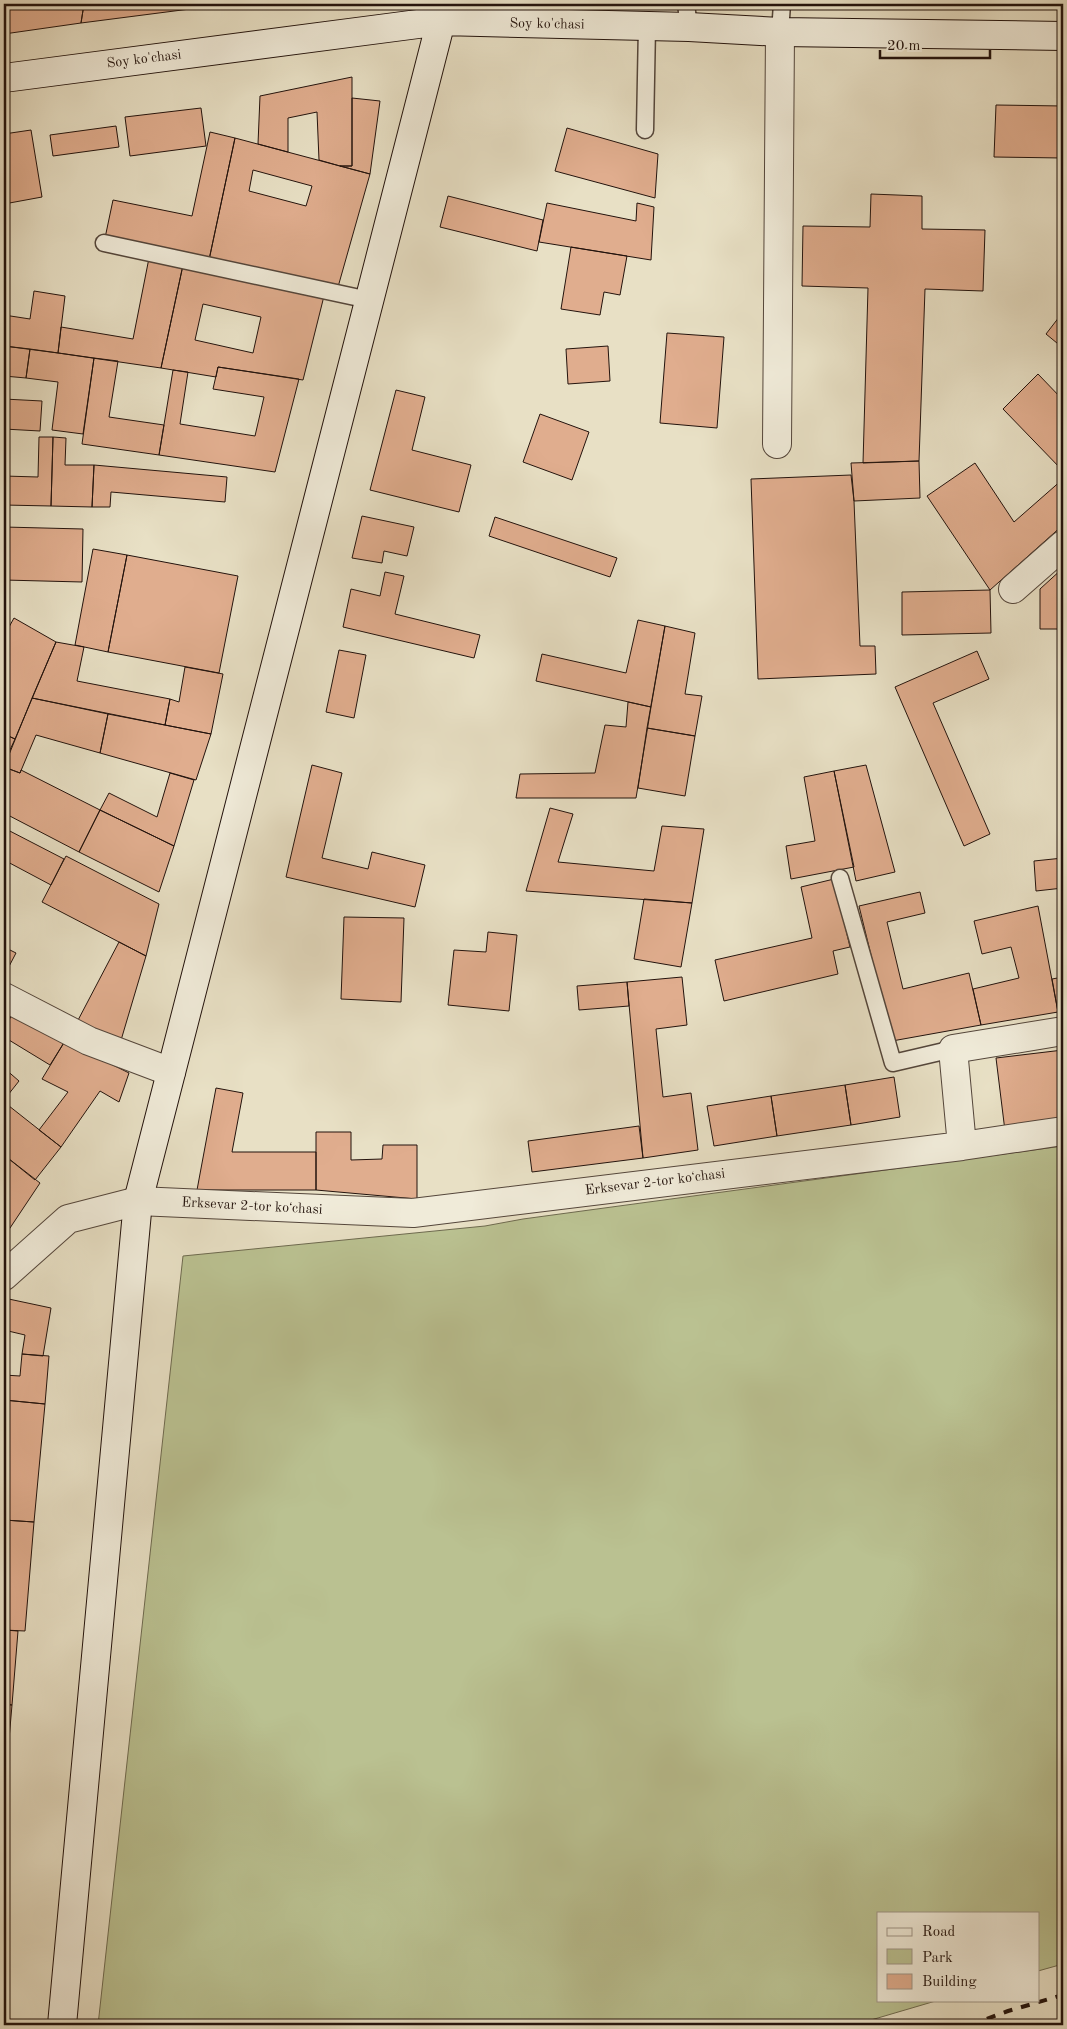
<svg xmlns="http://www.w3.org/2000/svg" width="1067" height="2029" viewBox="0 0 1067 2029" font-family="'Old Standard TT',serif">
	<style>
		.green { fill: #bac191; stroke: #6e6a4f }
		.building { fill: #e0ad8e; stroke: #23130d; fill-rule: evenodd }
		.lines { fill: none; stroke-linecap: round; stroke-linejoin: round }
		.lane-casing { stroke: #54463b; stroke-width: 19 }
		.street-casing { stroke: #54463b; stroke-width: 30 }
		.secondary-casing { stroke: #23130d; stroke-width: 30 }
		.lane { stroke: #f0ebd9; stroke-width: 16 }
		.street { stroke: #f0ebd9; stroke-width: 28 }
		.secondary { stroke: #f0ebd9; stroke-width: 28 }
		.rail { stroke: #23130d; stroke-width: 4; stroke-dasharray: 9 9; stroke-linecap: butt }
		.labels { text-anchor: middle; dominant-baseline: central; stroke-width: 4; stroke-linejoin: round; paint-order: stroke }
		.street-label { font-size: 14px; fill: #23130d; stroke: #f0ebd9 }
	</style>
	<rect width="100%" height="100%" fill="#e8e0c5"/>
	<filter id="stains"><feTurbulence type="fractalNoise" baseFrequency=".004" numOctaves="4"/><feColorMatrix values="0 0 0 0 .2 0 0 0 0 .09 0 0 0 0 .02 0 0 0 .5 -.17"/></filter>
	<radialGradient id="worn" r=".72"><stop offset=".6" stop-color="#630" stop-opacity="0"/><stop offset="1" stop-color="#630" stop-opacity=".3"/></radialGradient>
	<path class="green" d="M1063 1146V1964L1038 1971V1913H878V2000H939L854 2025H98L183 1256 485 1226 523 1219Z"/>
	<path class="building" d="M4 4H84L81 23 4 34Z
		M84 4H181L182 10 81 23Z
		M181 4H232L182 10Z
		M352 77V166H340L319 160 317 112 288 118V152L258 144 260 96Z
		M352 98 380 101 370 174 340 166H352Z
		M996 105 1063 106 1062 158 994 157Z
		M201 108 206 146 130 156 125 117Z
		M116 126 119 147 53 156 50 135Z
		M567 128 658 154 655 198 555 171Z
		M31 130 42 197 4 204V134Z
		M210 132 235 138 209 260 105 238 113 200 192 216Z
		M235 138 370 174 338 287 209 260ZM253 170 312 186 306 206 249 191Z
		M871 194 922 196V229L985 230 983 291 925 289 919 461 863 463 868 288 802 286 803 226 870 227Z
		M448 196 543 220 537 251 440 227Z
		M547 203 636 221 637 203 654 207 651 260 539 242Z
		M571 247 627 256 620 295 604 292 600 315 561 309Z
		M149 258 183 265 161 368 58 353 61 327 133 339Z
		M183 265 324 296 303 380 218 367 216 377 161 368ZM203 304 261 317 253 353 195 340Z
		M34 291 65 296 58 353 4 346V315L30 319Z
		M1063 312V348L1046 334Z
		M667 333 724 337 717 428 660 423Z
		M4 346 30 349 26 378 4 376Z
		M608 346 610 381 568 384 566 349Z
		M30 349 94 358 83 434 52 430 58 382 26 378Z
		M94 358 118 361 109 417 164 425 159 455 82 444Z
		M218 367 299 379 275 472 159 455 173 370 188 372 180 424 255 436 264 397 213 389Z
		M1038 374 1063 400V471L1003 409Z
		M396 390 425 397 412 450 471 465 459 512 370 490Z
		M4 399 42 401 40 431 4 429Z
		M540 414 589 432 572 480 523 462Z
		M39 437H53L51 506 4 505V476L38 477Z
		M53 437 66 438 65 465H94L92 507 51 506Z
		M919 461 920 498 854 501 851 463Z
		M975 463 1014 522 1063 479V525L990 590 927 496Z
		M94 465 227 477 225 502 111 492 110 507H92Z
		M851 475 854 501 860 646H875L876 674 758 679 751 479Z
		M362 516 414 527 407 556 384 551 382 563 352 558Z
		M495 517 617 558 610 577 489 536Z
		M4 527 83 529 82 582 4 580Z
		M93 549 127 555 108 652 75 645Z
		M127 555 238 576 219 673 108 652Z
		M1063 568V629H1040V589Z
		M385 572 404 576 395 614 480 635 474 658 343 627 351 589 380 596Z
		M990 590 991 633 902 635V592Z
		M14 618 56 642 15 739 4 734V636Z
		M638 620 665 626 651 707 536 681 542 654 626 673Z
		M665 626 695 633 685 694 702 696 695 736 647 728Z
		M56 642 84 647 77 681 170 699 165 725 32 698Z
		M339 650 366 655 354 718 326 712Z
		M977 651 989 679 933 703 990 834 964 846 895 687Z
		M185 667 223 674 211 734 165 725 170 699 179 702Z
		M32 698 108 714 100 753 36 735 20 773 4 767Z
		M628 702 651 707 636 798H516L520 774 595 773 605 725 626 727Z
		M108 714 211 734 196 780 100 753Z
		M647 728 695 736 685 796 638 788Z
		M4 734 15 739 4 763Z
		M312 765 342 773 322 858 368 869 372 852 425 865 415 907 286 877Z
		M866 765 895 872 856 881 834 771Z
		M4 767 20 773 21 770 100 810 79 852 4 813Z
		M834 771 854 867 791 879 786 846 815 841 804 777Z
		M170 773 194 780 174 846 100 810 109 793 157 817Z
		M550 808 573 814 558 862 654 871 662 826 704 829 692 903 526 891Z
		M100 810 174 846 159 892 79 852Z
		M4 828 64 859 51 885 4 860Z
		M66 856 159 904 146 956 42 902Z
		M1063 858V888L1036 891 1034 861Z
		M834 879 850 947 833 951 838 974 724 1001 715 960 812 938 801 887Z
		M920 892 925 913 887 922 903 989 969 973 981 1025 892 1041 859 906Z
		M644 899 692 903 681 967 634 959Z
		M1038 906 1058 1012 981 1025 973 989 1019 978 1011 947 982 954 974 921Z
		M344 917 404 918 401 1002 341 999Z
		M488 932 517 935 509 1011 448 1005 454 950 486 952Z
		M119 942 146 956 119 1047 76 1024Z
		M4 947 16 953 4 976Z
		M682 977 687 1025 656 1029 663 1097 691 1093 698 1150 643 1158 627 982Z
		M1063 977V1011L1058 1012 1052 979Z
		M627 982 629 1006 579 1010 577 986Z
		M14 1011 65 1041 50 1065 4 1037V1029Z
		M65 1041 129 1073 119 1102 100 1091 61 1147 39 1130 68 1092 42 1079Z
		M1063 1050V1124L1005 1131 996 1058Z
		M4 1068 19 1081 4 1100Z
		M894 1077 900 1117 851 1125 845 1085Z
		M845 1085 851 1125 777 1136 771 1096Z
		M216 1088 243 1093 232 1152H316V1190H197Z
		M771 1096 777 1136 714 1146 707 1106Z
		M4 1102 61 1147 35 1180 4 1155Z
		M639 1126 643 1158 532 1172 528 1141Z
		M316 1132H351V1160L382 1159 383 1145H417V1199L316 1190Z
		M4 1155 40 1183 4 1237Z
		M4 1298 51 1308 43 1356 22 1354 25 1335 4 1330Z
		M22 1354 49 1356 45 1404 4 1400V1375L20 1376Z
		M4 1400 45 1404 34 1522 4 1520Z
		M4 1520 34 1522 25 1631 4 1630Z
		M4 1630 18 1631 12 1705 4 1704Z
		M4 1704 12 1705 6 1774H4Z"/>
	<g class="lines">
		<defs>
			<path id="lane" d="M686 4 689 27
				M780 32 782 4
				M645 130 647 26
				M104 243 369 300
				M840 878 893 1063 953 1049"/>
			<path id="street" d="M441 21 445 4
				M777 444 780 32
				M1013 589 1063 545
				M4 997 89 1041 171 1072
				M962 1146 1063 1131
				M4 1276 68 1219 138 1201 413 1213 962 1146 953 1049 1063 1031"/>
			<path id="secondary" d="M4 78 441 21 689 27 780 32 1063 36
				M62 2025 138 1201 441 21"/>
		</defs>
		<use href="#lane" class="lane-casing"/>
		<use href="#street" class="street-casing"/>
		<use href="#secondary" class="secondary-casing"/>
		<use href="#lane" class="lane"/>
		<use href="#street" class="street"/>
		<use href="#secondary" class="secondary"/>
		<path class="rail" d="M970 2025 1008 2011 1063 1995"/>
	</g>
	<g class="labels">
		<g class="street-label">
			<text transform="translate(547 24) rotate(1)">Soy ko'chasi</text>
			<text transform="translate(144 59) rotate(-7)">Soy ko'chasi</text>
			<text transform="translate(655 1182) rotate(-7)">Erksevar 2-tor koʻchasi</text>
			<text transform="translate(252 1206) rotate(3)">Erksevar 2-tor koʻchasi</text>
		</g>
	</g>
	<rect width="1067" height="2029" fill="none" stroke="#e8e0c5" stroke-width="20"/>
	<rect x="5" y="5" width="1057" height="2019" fill="none" stroke="#23130d" stroke-width="2.5"/>
	<rect x="10" y="10" width="1047" height="2009" fill="none" stroke="#23130d"/>
	<rect x="877" y="1912" width="162" height="90" fill="#f0ebd9" stroke="#9e9587"/>
	<rect x="887" y="1928" width="25" height="8" fill="#f0ebd9" stroke="#9e9587"/>
	<text x="922" y="1936" font-size="15" fill="#23130d">Road</text>
	<rect x="887" y="1949" width="25" height="15" fill="#bac191" stroke="#9e9587"/>
	<text x="922" y="1962" font-size="15" fill="#23130d">Park</text>
	<rect x="887" y="1974" width="25" height="15" fill="#e0ad8e" stroke="#9e9587"/>
	<text x="922" y="1986" font-size="15" fill="#23130d">Building</text>
	<path d="M880 50v8h110v-8" fill="none" stroke="#23130d" stroke-width="2.5"/>
	<text x="887" y="50" font-size="15" fill="#23130d" stroke="#f0ebd9" stroke-width="4" paint-order="stroke">20 m</text>
	<rect width="100%" height="100%" filter="url(#stains)"/>
	<rect width="100%" height="100%" fill="url(#worn)"/>
</svg>
